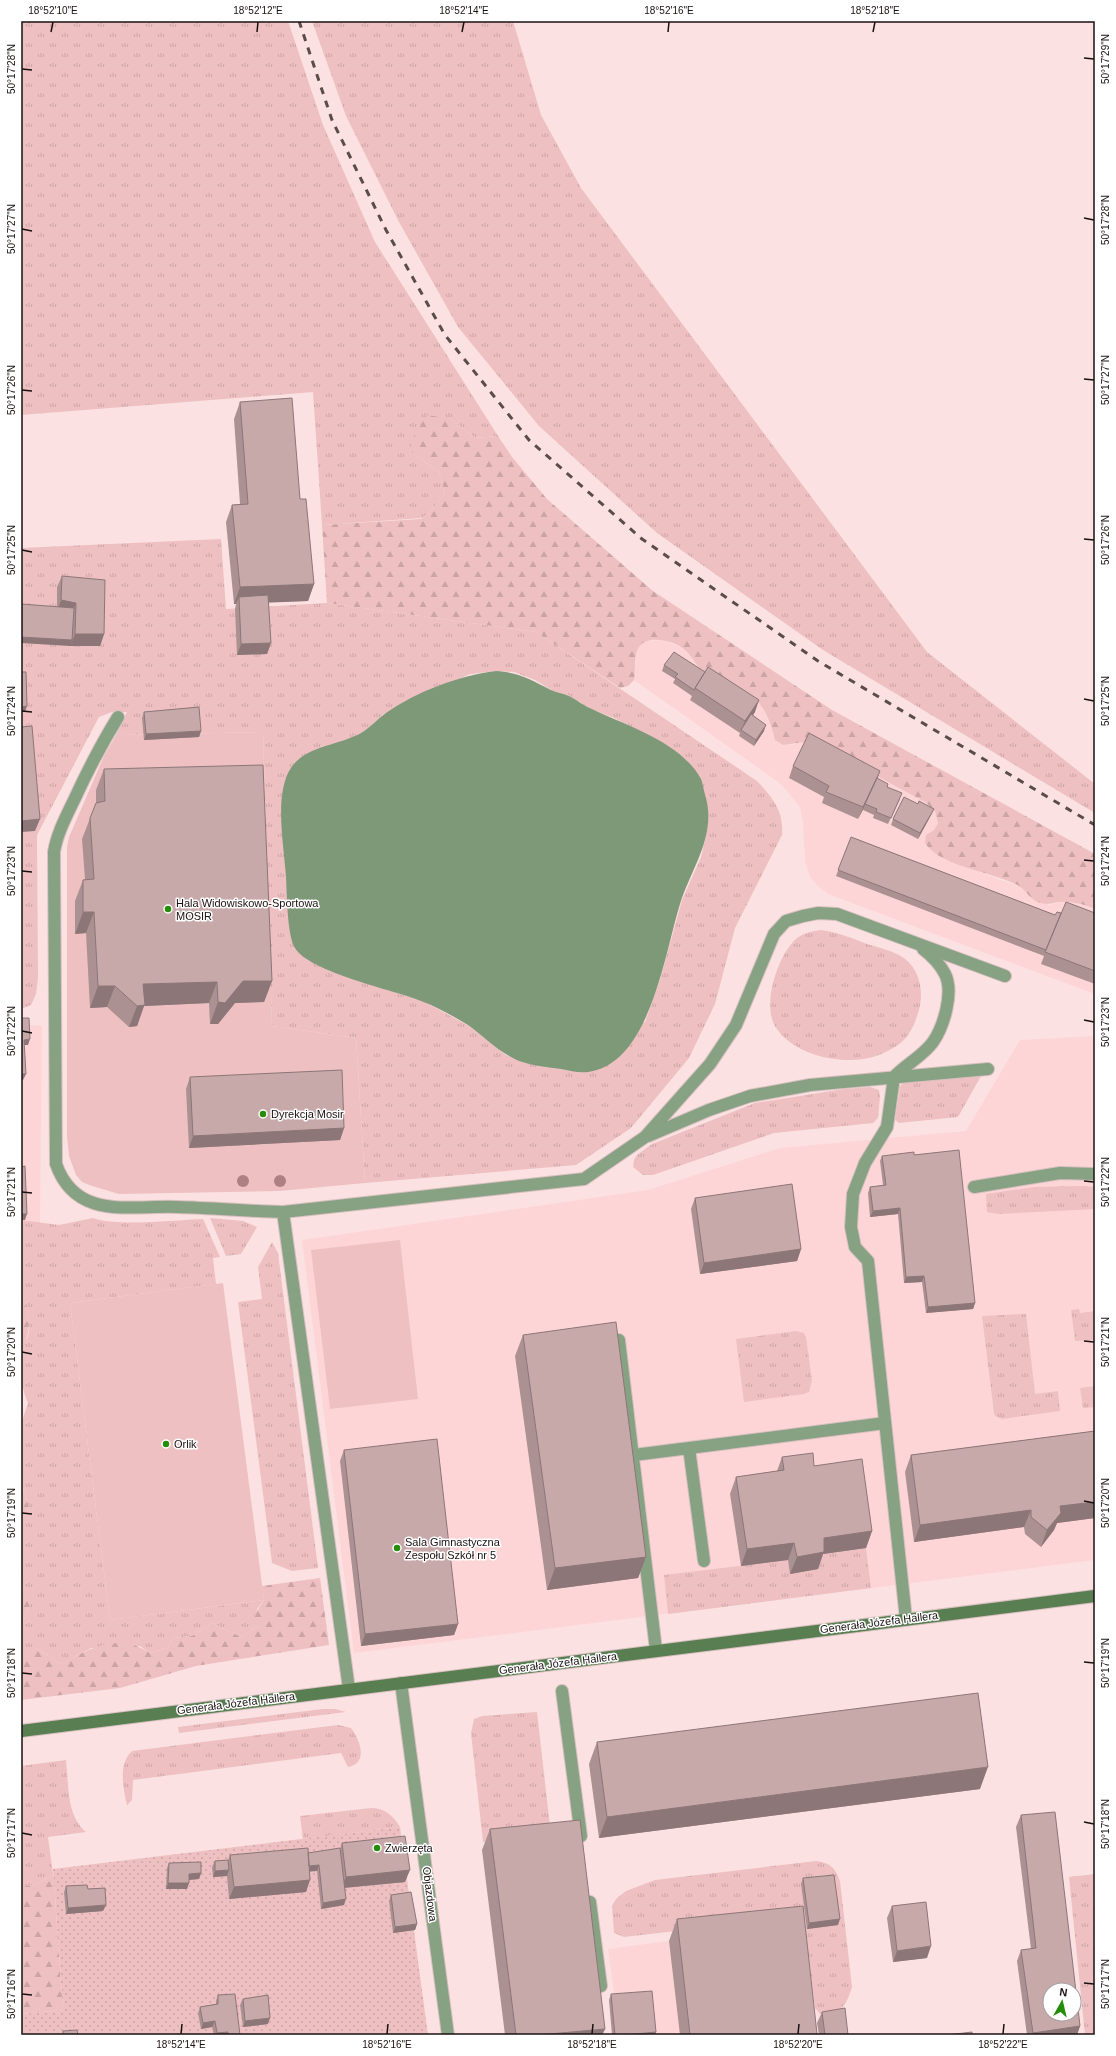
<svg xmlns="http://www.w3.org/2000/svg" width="1116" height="2056" viewBox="0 0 1116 2056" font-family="Arial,sans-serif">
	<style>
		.built { fill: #fed5d7 }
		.grass { fill: url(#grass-tufts); fill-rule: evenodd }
		.forest { fill: url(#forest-firs) }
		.garden { fill: url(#garden-dots) }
		.pitch { fill: #eec0c2 }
		.water { fill: #7d9978 }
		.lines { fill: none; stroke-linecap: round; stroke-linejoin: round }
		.lane-casing { stroke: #d8c0c0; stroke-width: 14 }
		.street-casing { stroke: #d8c0c0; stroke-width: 14 }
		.secondary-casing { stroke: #d8c0c0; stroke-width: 14 }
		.lane { stroke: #87a183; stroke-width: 12 }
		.street { stroke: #87a183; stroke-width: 12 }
		.secondary { stroke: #587e51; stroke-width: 12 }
		.rail { stroke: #5b4c4c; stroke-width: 3; stroke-dasharray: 7 7; stroke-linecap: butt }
		.tree { fill: #ae8084 }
		.wall { fill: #ac9192 }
		.shaded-wall { fill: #8c7677 }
		.building { fill: #c8a9aa; stroke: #8c7677; fill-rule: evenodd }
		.ticks { fill: none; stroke: #1a1010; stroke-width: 1.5 }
		.poi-dot { fill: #268d0a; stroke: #fff; stroke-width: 1.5 }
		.labels { text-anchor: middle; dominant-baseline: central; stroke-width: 3; stroke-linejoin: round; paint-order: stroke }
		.poi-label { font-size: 11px; fill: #1a1010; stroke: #fff; text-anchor: start }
		.street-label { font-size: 11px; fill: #1a1010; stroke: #fff }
		.neatline { fill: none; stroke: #1a1010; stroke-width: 1.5 }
		.ticks-label { font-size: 10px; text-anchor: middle; fill: #1a1010 }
	</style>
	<defs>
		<pattern id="grass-tufts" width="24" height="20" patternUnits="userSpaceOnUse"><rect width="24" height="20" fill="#eec0c2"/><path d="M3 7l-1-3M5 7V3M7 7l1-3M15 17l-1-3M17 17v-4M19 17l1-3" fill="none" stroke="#cca4a6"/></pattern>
		<pattern id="forest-firs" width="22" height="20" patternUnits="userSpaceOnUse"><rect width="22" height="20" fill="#eec0c2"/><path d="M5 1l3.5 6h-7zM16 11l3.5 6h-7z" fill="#cca4a6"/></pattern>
		<pattern id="garden-dots" width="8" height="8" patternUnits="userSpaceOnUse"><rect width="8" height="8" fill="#eec0c2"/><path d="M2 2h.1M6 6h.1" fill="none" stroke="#cca4a6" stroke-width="1.8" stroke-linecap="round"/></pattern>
	</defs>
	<rect width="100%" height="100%" fill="#fce1e2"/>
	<path class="built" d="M662 640 683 648 698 666 749 694 762 706 772 728 775 740 792 745 802 742 812 741 925 802 935 811 938 823 934 830 945 859 1020 887 1049 905 1060 902H1073L1095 909V994L828 894 819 887 810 877 805 861 803 822 800 807 781 784 634 680 636 653 639 646 646 641Z
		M21 1024 42 1026 40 1224 21 1220Z
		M1095 1036V1560L354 1653 302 1240 648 1190 780 1148 966 1131 1020 1040Z
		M669 1941 807 2035H654L615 2000 608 1949Z"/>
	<path class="grass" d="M21 21H288L323 125 375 242 498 436 475 438 451 419 410 451 439 472 445 494 428 514 422 518 322 525 313 392 21 415Z
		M312 21H513L541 115 581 188 927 652 1095 784V813L823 650 657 533 539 426 458 327 399 222 346 116Z
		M221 539 226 609 327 603 536 632 757 781C773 798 784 811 782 835L735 928 715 1004 689 1058 631 1128 576 1165 365 1183 356 1038 272 1026 263 732 116 735 127 712H112L99 717 37 835 38 978 36 994 31 1005 21 1009V548ZM496 671 514 672 535 680 553 691 568 695 591 709 614 718 669 747 706 836 701 857 682 900 660 980 645 1022 524 1063 506 1055 469 1026 425 1002 357 980 318 965 321 747 344 742 365 731 384 714 470 674Z
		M821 930C837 932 852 938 867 944 877 947 889 950 899 955 920 966 925 992 918 1013 914 1027 907 1041 893 1048 886 1052 880 1055 873 1057 842 1066 792 1055 775 1026 762 1004 778 955 796 939 803 933 812 931 821 930Z
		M981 1076 958 1117 899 1123 895 1120 900 1086 905 1081Z
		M870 1087 879 1090 880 1096 878 1118 873 1123 774 1133 653 1175H643L633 1167 634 1160 637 1155 652 1144 755 1103 844 1089Z
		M1078 1186 1095 1187V1209L998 1214 987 1212 986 1194 1034 1187Z
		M93 1218C118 1227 174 1220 203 1219L220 1257 213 1258 216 1284 70 1303 110 1620 264 1600 257 1609 258 1626 241 1637 212 1623 192 1636 173 1638 168 1648 150 1653 140 1646 91 1648 61 1664 36 1648H28L21 1657V1627L30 1605C25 1594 16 1582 24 1570V1524L29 1507 22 1484 21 1424 28 1403C21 1387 20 1371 21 1353 21 1347 26 1342 28 1336 31 1326 28 1308 21 1300V1220L59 1225Z
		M210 1218 243 1221 257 1227 241 1254 226 1256Z
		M272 1242 278 1253 318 1568 292 1571 272 1563 238 1302 262 1299 258 1267Z
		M1079 1309 1080 1313 1095 1311V1340L1075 1341 1071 1310Z
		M1026 1314 1035 1394 1058 1391 1060 1411 1002 1419 995 1416 994 1413 982 1316Z
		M796 1331 804 1333 806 1337 812 1381 809 1392 804 1394 744 1402 736 1339Z
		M1095 1386V1407L1083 1408 1080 1388Z
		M866 1548 871 1588 668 1614 664 1575 788 1560 791 1574 817 1555Z
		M323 1709H335L346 1712 179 1733 178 1727Z
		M537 1712 551 1835 483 1842 471 1733 474 1719 482 1716Z
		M338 1725 351 1728C360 1740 369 1763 348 1767L341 1753 133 1780 132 1800 127 1805C123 1788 118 1764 132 1751Z
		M66 1760C69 1785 66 1815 86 1832L48 1837 53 1874 37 1884 21 1887V1766Z
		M371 1808C384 1808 393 1815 400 1827L303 1839 300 1816Z
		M816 1861C830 1863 835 1867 840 1881L852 1987C846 2007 841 2013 820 2014L815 2008 806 1935 797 1917 624 1937 614 1933 612 1906 616 1899 626 1891 655 1880Z
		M1095 1874V2035H1085L1069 1877Z"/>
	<path class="forest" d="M428 415 451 419 475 438 498 436 512 457 547 499 653 591 832 710 1095 854V909C1083 904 1072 901 1059 902 1053 903 1047 905 1041 903 1031 901 1027 891 1019 886 995 872 940 867 925 843L926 835 934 830 938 823 935 811 925 802 812 741 783 745 775 740C771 723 764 703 748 693 736 686 721 684 709 676 698 670 693 657 684 649 674 641 647 634 639 647 633 656 636 670 634 680L628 686 620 688 536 632 327 603 322 525 421 519 428 514 445 494 439 472 410 451 416 429Z
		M21 1300C33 1314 30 1337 21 1351Z
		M21 1449 22 1484 29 1507 24 1525V1570L21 1575Z
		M320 1578 329 1645 196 1666 120 1688 21 1700V1657L28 1647 36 1648 61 1664C90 1648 119 1632 150 1653L168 1648 173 1638 192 1636 212 1623 241 1637 258 1626 253 1617 264 1600 262 1586Z
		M21 1586 30 1605 21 1627Z
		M53 1869 63 2010 21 2014V1887L37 1884 53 1874Z"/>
	<path class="garden" d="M400 1827 428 2035H21V2014L63 2010 53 1869Z"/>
	<path class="pitch" d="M263 732 272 1026 356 1038 365 1183 280 1191 119 1194 92 1186 82 1182 76 1175 69 1156 67 1136V847L69 837 104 756 116 735Z
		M400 1240 418 1399 330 1409 311 1250Z
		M223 1283 264 1600 110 1620 70 1303Z"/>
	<path class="water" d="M496 671C521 673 529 679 551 690 557 693 563 693 569 696 577 700 584 706 592 709 627 726 681 742 701 779 703 784 704 792 706 798 716 837 691 869 680 904 665 952 651 1058 593 1071 583 1074 571 1071 561 1069 548 1067 534 1066 522 1062 500 1054 486 1038 468 1025 453 1016 437 1007 421 1001 394 990 309 972 295 948 287 935 287 894 286 877 284 846 275 801 288 773 302 745 336 747 361 733 370 728 377 719 386 713 418 691 458 676 496 671Z"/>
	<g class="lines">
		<defs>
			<path id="lane" d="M118 717C102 743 88 770 75 798 67 815 57 833 54 852L56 1164C76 1221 131 1205 177 1207 212 1208 248 1211 283 1212L349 1689
				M648 1136 709 1110 750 1096 810 1085 988 1069
				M974 1187 1060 1173 1095 1174
				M283 1212 584 1179 645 1137 710 1064 736 1025 774 934 786 921 803 916 818 913 837 914 1005 976
				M619 1340 656 1650
				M634 1455 689 1448
				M704 1561 689 1448 885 1423
				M906 1619 868 1261 855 1247 851 1227 853 1194 865 1163 887 1127 894 1077C905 1065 923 1056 933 1042 944 1026 954 992 945 974 940 964 932 956 923 949
				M562 1691 581 1836
				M590 1902 601 1986"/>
			<path id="street" d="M401 1683 448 2035"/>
			<path id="secondary" d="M21 1731 1095 1596"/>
		</defs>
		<use href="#lane" class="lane-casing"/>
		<use href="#street" class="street-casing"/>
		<use href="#secondary" class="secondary-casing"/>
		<use href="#lane" class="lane"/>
		<use href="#street" class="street"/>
		<use href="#secondary" class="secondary"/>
		<path class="rail" d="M299 21 332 120 386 230 445 335 529 440 642 539 818 661 1095 825"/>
	</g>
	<g class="tree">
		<circle cx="243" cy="1181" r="6"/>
		<circle cx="280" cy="1181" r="6"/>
	</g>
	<path class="wall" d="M240 402 300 499 314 584 308 601 268 602 271 643 267 654 237 655 235 609 236 604H234L226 522 232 505 240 504 234 419Z
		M62 576 104 634 100 646H70L57 607V587Z
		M664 665 755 712 753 715 764 731 754 746 739 736 740 733 690 700 692 696 673 683 675 679 662 671Z
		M144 712 201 731 199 737 144 740 142 718Z
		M793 766 877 778 887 787 900 799 888 824 873 818 874 815 863 810 864 808 858 819 822 803 824 797 789 778Z
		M104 769 272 981 264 1002 235 1003 218 1024H210L209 1003 144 1006 137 1026 129 1027 107 1007 90 1008 86 933 75 934V901L83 880 85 879 82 839 96 803V790Z
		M918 804 931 815 918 839 891 825 893 819Z
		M851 837 1055 915 1061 913H1095V984L1041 964 1044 956 836 876Z
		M190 1077 344 1128 340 1140 189 1148 186 1089Z
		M914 1155 975 1303 973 1309 926 1313 922 1282 904 1283 898 1214 870 1217 868 1193 870 1187 883 1185 880 1161 882 1156Z
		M695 1198 801 1249 797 1261 700 1274 691 1209Z
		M523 1335 646 1557 638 1578 547 1590 515 1356Z
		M1095 1431V1518L1057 1523 1054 1530 1041 1547 1025 1534 1024 1527 914 1542 905 1472 911 1455Z
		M344 1450 458 1624 454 1635 361 1646 340 1461Z
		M782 1457 814 1466 872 1531 866 1548 823 1554 818 1569 790 1574 788 1560 741 1566 730 1494 736 1477 777 1471Z
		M597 1742 980 1789 599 1838 589 1764Z
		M1021 1815 1080 2026 1077 2035H1027L1017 1961 1021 1950 1031 1949 1016 1827Z
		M490 1829 605 2029 602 2035H505L482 1850Z
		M342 1843 405 1882 345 1888 344 1905 321 1909 317 1871H310L306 1892 229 1899 227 1876 213 1877 212 1867 215 1861 228 1860 230 1855 308 1853 340 1849Z
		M169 1863 201 1873 199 1879 189 1880 187 1889H166L167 1868Z
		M803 1878 838 1925 807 1929 801 1884Z
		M66 1886 88 1889 103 1911 66 1914 64 1892Z
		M391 1895 417 1924 415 1930 393 1933 389 1901Z
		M892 1906 927 1958 893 1962 887 1918Z
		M677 1919 817 2034 816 2035H680L669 1941Z
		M611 1994 656 2032 655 2035H612L609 2000Z
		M218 1995 240 2035H214L212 2027 201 2029 198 2013 200 2007 216 2004V2001Z
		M243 1999 268 2024 243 2027 240 2005Z
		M822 2012 848 2035H819L817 2023Z"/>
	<path class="shaded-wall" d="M314 584 308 601 239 604V597L236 604H234L240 587Z
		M61 600 76 603 72 614 57 612Z
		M75 634H104L100 646H70Z
		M21 637 72 640 70 646 21 643Z
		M271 643 267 654 237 655 241 644Z
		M759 700 755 712 742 731H741L745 721Z
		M27 706 25 712H21V707Z
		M766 725 764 731 754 746 756 740Z
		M201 731 199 737 144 740 146 734Z
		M880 771 876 783 858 819 863 807Z
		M934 809 931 815 918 839 920 833Z
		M40 819 35 831 21 832V821Z
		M83 912H94L86 933 75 934Z
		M243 981H272L264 1002 235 1003 218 1024H210L218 1002Z
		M217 982 209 1003 144 1006 137 1026 129 1027 137 1006 143 984Z
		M98 986H115L107 1007 90 1008Z
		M30 1039 28 1045H22L24 1040Z
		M21 1074H26L23 1080H21Z
		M344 1128 340 1140 189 1148 193 1136Z
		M900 1208 898 1214 870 1217 873 1211Z
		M21 1214H27L25 1220H21Z
		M801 1249 797 1261 700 1274 704 1263Z
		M924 1276 922 1282 904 1283 906 1277Z
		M975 1303 973 1309 926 1313 928 1307Z
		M1095 1502V1518L1057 1523 1054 1530 1041 1547 1047 1530 1060 1506Z
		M1031 1510 1024 1527 914 1542 920 1525Z
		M872 1531 866 1548 823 1554 818 1569 790 1574 797 1557 824 1538Z
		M794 1543 788 1560 741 1566 747 1549Z
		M646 1557 638 1578 547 1590 555 1568Z
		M458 1624 454 1635 361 1646 365 1634Z
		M988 1767 980 1789 599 1838 607 1817Z
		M319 1865 317 1871 305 1872 307 1866Z
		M229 1870 227 1876 213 1877 215 1871Z
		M410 1870 405 1882 341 1888 346 1877Z
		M201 1873 199 1879 187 1880 189 1874Z
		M310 1880 306 1892 229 1899 234 1887Z
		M168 1883H189L187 1889H166Z
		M346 1899 344 1905 321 1909 323 1903Z
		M106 1905 103 1911 66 1914 68 1908Z
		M840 1919 838 1925 807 1929 809 1923Z
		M417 1924 415 1930 393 1933 395 1927Z
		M931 1946 927 1958 893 1962 897 1951Z
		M270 2018 268 2024 243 2027 245 2021Z
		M215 2021 212 2027 201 2029 203 2023Z
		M1080 2026 1077 2035H1032L1033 2033Z
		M605 2029 602 2035H538Z
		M228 2032 227 2035H216L217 2033Z
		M656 2032 655 2035H625Z"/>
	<path class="building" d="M292 398 300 499H306L314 584 240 587 232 505 248 504 240 402Z
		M62 576 105 580 104 634H75L76 603 61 600Z
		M268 595 271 643 241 644 239 597Z
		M21 604 74 608 72 640 21 637Z
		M674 652 705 672 694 690 675 677 678 674 664 665Z
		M708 667 759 700 745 721 695 688Z
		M21 672H26L27 706 21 707Z
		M199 707 201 731 146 734 144 712Z
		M751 714 766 725 756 740 741 730Z
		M32 726 40 819 21 821V727Z
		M809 733 880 771 863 807 826 792 829 786 793 766Z
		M263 765 272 981H243L225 1003 218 1002 217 982 143 984 145 1005 137 1006 115 986H98L94 912H83V880L94 879 90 818 96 803 105 801 104 769Z
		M877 778 888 784 887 787 902 793 891 818 876 812 877 809 865 804Z
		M904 797 918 804 919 801 934 809 920 833 893 819Z
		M851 837 1055 915 1057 912 1061 913 1046 950 838 870Z
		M1066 902 1095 913V971L1045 952Z
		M21 1018H29L30 1039 24 1040 26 1074H21Z
		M342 1070 344 1128 193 1136 190 1077Z
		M959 1150 975 1303 928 1307 924 1276 906 1277 900 1208 873 1211 870 1187 886 1185 882 1156 914 1152V1155Z
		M25 1166 27 1214H21V1167Z
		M792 1184 801 1249 704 1263 695 1198Z
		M616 1322 646 1557 555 1568 523 1335Z
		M1095 1431V1502L1060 1506 1061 1513 1047 1530 1031 1517V1510L920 1525 911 1455Z
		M437 1439 458 1624 365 1634 344 1450Z
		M813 1453 814 1466 862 1459 872 1531 824 1538V1552L797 1557 794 1543 747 1549 736 1477 784 1470 782 1457Z
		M978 1693 988 1767 607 1817 597 1742Z
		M1055 1812 1080 2026 1033 2033 1021 1950 1036 1948 1021 1815ZM1050 1990H1074V2014H1050Z
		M580 1820 605 2029 538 2035H516L490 1829Z
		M405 1836 410 1870 346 1877 342 1843Z
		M308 1848 310 1880 234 1887 230 1855Z
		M340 1848 346 1899 323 1903 319 1865 309 1866 308 1853Z
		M228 1860 229 1870 215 1871V1861Z
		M201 1862V1873L189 1874V1883H168L169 1863Z
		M834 1875 840 1919 809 1923 803 1878Z
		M87 1885 88 1889 105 1888 106 1905 68 1908 66 1886Z
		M411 1892 417 1924 395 1927 391 1895Z
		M926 1902 931 1946 897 1951 892 1906Z
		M803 1906 817 2034 809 2035H690L677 1919Z
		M652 1991 656 2032 625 2035H615L611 1994Z
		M235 1994 240 2035H228V2032L217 2033 215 2021 203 2023 200 2007 218 2004V1995Z
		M268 1995 270 2018 245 2021 243 1999Z
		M845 2008 848 2035H825L822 2012Z
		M77 2030 78 2035H63V2031Z
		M972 2032V2035H948Z"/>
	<path class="ticks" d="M51 32 53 22M257 32 258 22M462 32 464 22M668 32 669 22M873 32 875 22M1084 58 1094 59M22 69 32 70M1084 218 1094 220M22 229 32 231M1084 379 1094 380M22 390 32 391M1084 539 1094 540M22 550 32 552M1084 699 1094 701M22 711 32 712M1084 860 1094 861M22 871 32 872M1084 1020 1094 1022M22 1031 32 1033M1084 1181 1094 1182M22 1192 32 1193M1084 1341 1094 1342M22 1352 32 1354M1084 1501 1094 1503M22 1513 32 1514M1084 1662 1094 1663M22 1673 32 1674M1084 1822 1094 1824M22 1833 32 1835M1084 1983 1094 1984M22 1994 32 1995M181 2034 182 2024M387 2034 388 2024M592 2034 593 2024M798 2034 799 2024M1003 2034 1004 2024"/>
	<g class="poi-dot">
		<circle cx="168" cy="909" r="4"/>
		<circle cx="263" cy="1114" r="4"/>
		<circle cx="166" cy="1444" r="4"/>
		<circle cx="397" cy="1548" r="4"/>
		<circle cx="377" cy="1848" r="4"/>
	</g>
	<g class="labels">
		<g class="poi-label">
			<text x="176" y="903">Hala Widowiskowo-Sportowa<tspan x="176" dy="13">MOSIR</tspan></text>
			<text x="271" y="1114">Dyrekcja Mosir</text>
			<text x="174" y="1444">Orlik</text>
			<text x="405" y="1542">Sala Gimnastyczna<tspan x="405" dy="13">Zespołu Szkół nr 5</tspan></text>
			<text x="385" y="1848">Zwierzęta</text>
		</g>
		<g class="street-label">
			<text transform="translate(879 1622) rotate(-7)">Generała Józefa Hallera</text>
			<text transform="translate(558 1663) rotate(-7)">Generała Józefa Hallera</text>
			<text transform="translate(236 1703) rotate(-7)">Generała Józefa Hallera</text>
			<text transform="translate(430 1894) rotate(83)">Objazdowa</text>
		</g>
	</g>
	<rect width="1116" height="2056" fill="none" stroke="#ffffff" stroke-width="44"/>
	<g transform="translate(1062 2002) rotate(8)"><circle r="19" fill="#ffffff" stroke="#a39f9f"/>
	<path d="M0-3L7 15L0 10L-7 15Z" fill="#268d0a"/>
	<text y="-6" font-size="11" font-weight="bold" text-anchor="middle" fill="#1a1010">N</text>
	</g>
	<rect x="22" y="22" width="1072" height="2012" class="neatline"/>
	<g class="ticks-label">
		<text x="53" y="14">18°52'10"E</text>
		<text x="258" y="14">18°52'12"E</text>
		<text x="464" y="14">18°52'14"E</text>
		<text x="669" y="14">18°52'16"E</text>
		<text x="875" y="14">18°52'18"E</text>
		<text transform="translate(1105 59) rotate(-90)" y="4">50°17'29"N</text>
		<text transform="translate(11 69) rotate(-90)" y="4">50°17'28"N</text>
		<text transform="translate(1105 220) rotate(-90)" y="4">50°17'28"N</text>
		<text transform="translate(11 229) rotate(-90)" y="4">50°17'27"N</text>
		<text transform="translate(1105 380) rotate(-90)" y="4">50°17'27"N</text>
		<text transform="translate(11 390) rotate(-90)" y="4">50°17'26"N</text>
		<text transform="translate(1105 540) rotate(-90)" y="4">50°17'26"N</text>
		<text transform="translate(11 550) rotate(-90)" y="4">50°17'25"N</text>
		<text transform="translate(1105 701) rotate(-90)" y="4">50°17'25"N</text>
		<text transform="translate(11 711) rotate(-90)" y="4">50°17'24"N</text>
		<text transform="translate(1105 861) rotate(-90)" y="4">50°17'24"N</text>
		<text transform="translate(11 871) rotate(-90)" y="4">50°17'23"N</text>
		<text transform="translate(1105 1022) rotate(-90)" y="4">50°17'23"N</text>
		<text transform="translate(11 1031) rotate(-90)" y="4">50°17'22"N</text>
		<text transform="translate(1105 1182) rotate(-90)" y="4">50°17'22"N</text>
		<text transform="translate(11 1192) rotate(-90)" y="4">50°17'21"N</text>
		<text transform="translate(1105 1342) rotate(-90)" y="4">50°17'21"N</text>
		<text transform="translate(11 1352) rotate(-90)" y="4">50°17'20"N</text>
		<text transform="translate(1105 1503) rotate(-90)" y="4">50°17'20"N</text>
		<text transform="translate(11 1513) rotate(-90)" y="4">50°17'19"N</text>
		<text transform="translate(1105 1663) rotate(-90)" y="4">50°17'19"N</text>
		<text transform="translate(11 1673) rotate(-90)" y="4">50°17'18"N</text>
		<text transform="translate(1105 1824) rotate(-90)" y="4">50°17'18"N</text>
		<text transform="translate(11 1833) rotate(-90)" y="4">50°17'17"N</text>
		<text transform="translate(1105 1984) rotate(-90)" y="4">50°17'17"N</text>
		<text transform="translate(11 1994) rotate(-90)" y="4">50°17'16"N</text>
		<text x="181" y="2048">18°52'14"E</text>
		<text x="387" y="2048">18°52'16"E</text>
		<text x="592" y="2048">18°52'18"E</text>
		<text x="798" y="2048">18°52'20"E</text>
		<text x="1003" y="2048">18°52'22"E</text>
	</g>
</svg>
